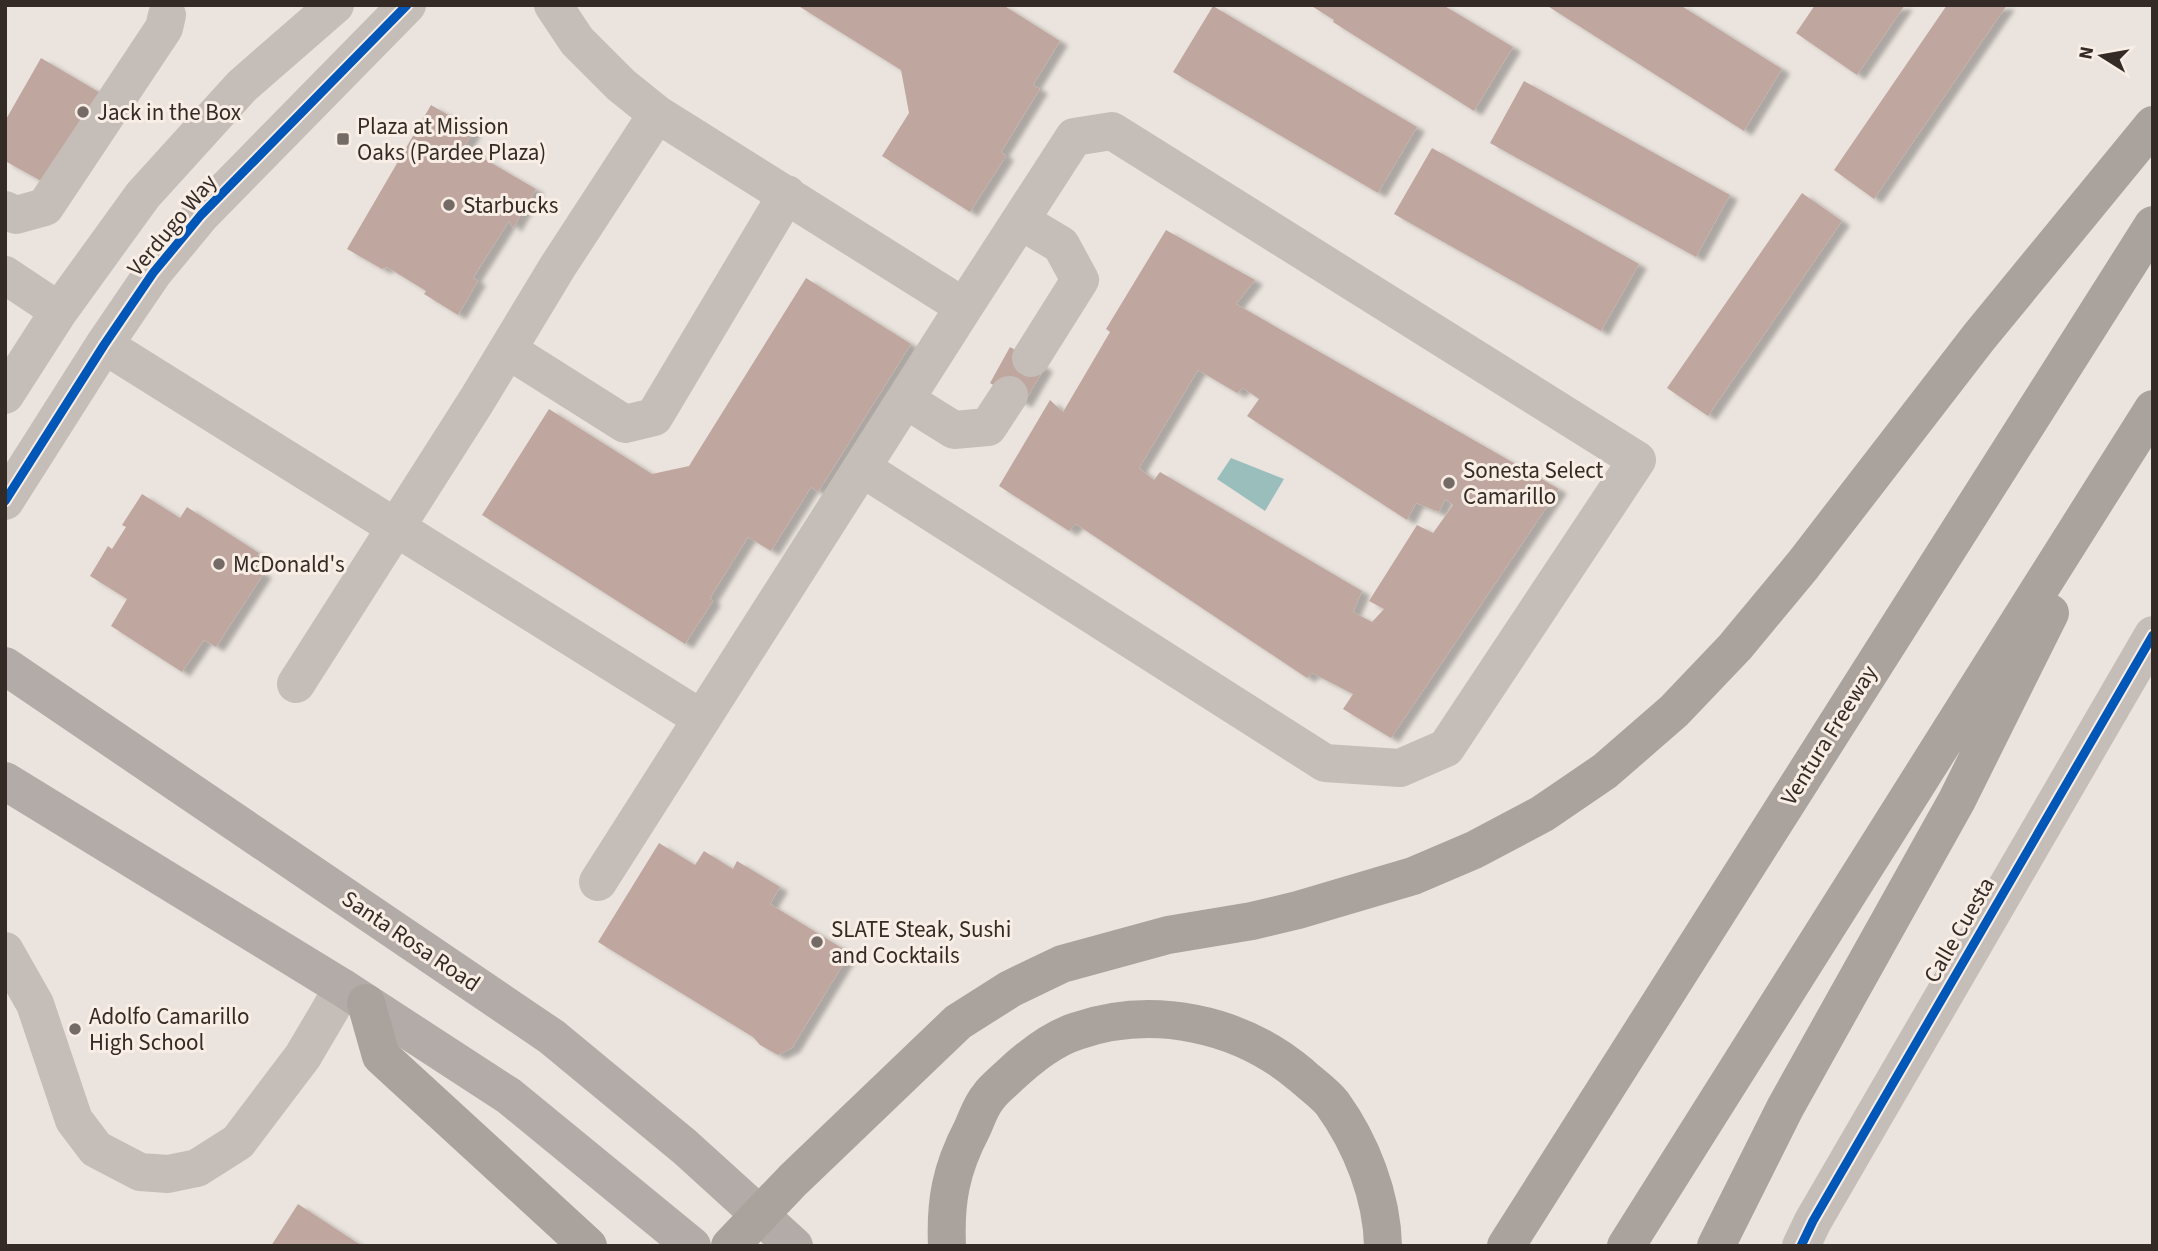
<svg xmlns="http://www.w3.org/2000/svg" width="2158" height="1251" viewBox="0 0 2158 1251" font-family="'Source Sans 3',sans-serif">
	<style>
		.water { fill: #9abebc }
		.building { fill: #bfa7a0; fill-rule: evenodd; filter: url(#shadow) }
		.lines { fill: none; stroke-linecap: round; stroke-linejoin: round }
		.minor { stroke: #c4bdb8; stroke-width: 38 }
		.major { stroke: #b3aba7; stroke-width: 38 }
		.highway { stroke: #aaa39d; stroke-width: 38 }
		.cycleway-casing { stroke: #f9eee5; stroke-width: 13 }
		.cycleway { stroke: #0057b8; stroke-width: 9 }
		.poi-dot { fill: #746b66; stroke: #f9eee5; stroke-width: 2.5 }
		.labels { text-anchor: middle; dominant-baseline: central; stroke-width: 6; stroke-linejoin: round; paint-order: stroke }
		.poi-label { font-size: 23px; fill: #342a26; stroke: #f9eee5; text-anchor: start }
		.street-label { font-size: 23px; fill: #342a26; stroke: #f9eee5 }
	</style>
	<defs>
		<filter id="shadow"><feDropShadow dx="8" dy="4.5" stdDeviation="2" flood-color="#0004"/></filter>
	</defs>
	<rect width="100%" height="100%" fill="#ebe4de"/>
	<path class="water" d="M1231 458 1284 479 1265 511 1217 479Z"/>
	<path class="building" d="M797 5H1003L1060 41 1033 85 1040 89 1001 152 1006 156 970 212 882 156 909 113 901 70Z
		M1310 5H1443L1513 47 1474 111 1333 22 1334 20Z
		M1546 5H1680L1782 69 1744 131Z
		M1815 5H1905L1857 75 1796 33Z
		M1947 5H2007L1874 199 1834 170Z
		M1213 6 1417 127 1378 193 1173 72Z
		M41 58 104 95 52 187 5 161V121Z
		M1524 81 1730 195 1696 257 1490 143Z
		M431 105 474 130 464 147 536 189 513 228 509 221 473 278 478 281 458 315 424 294 426 291 387 267 382 269 347 249Z
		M1432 148 1639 264 1601 331 1394 214Z
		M1802 193 1842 221 1708 416 1667 388Z
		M1166 230 1255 280 1236 304 1559 489 1391 738 1343 709 1353 694 1312 673 1307 678 1076 524 1069 531 999 486 1050 400 1063 412 1110 332 1106 329ZM1198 370 1237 393 1243 388 1259 399 1247 416 1407 520 1416 503 1439 512 1445 499 1453 505 1433 533 1417 525 1369 601 1384 609 1372 622 1353 612 1362 591 1160 472 1154 480 1139 468Z
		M806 278 911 344 818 492 811 487 771 551 748 537 710 598 713 601 685 644 482 515 549 409 652 474 689 466Z
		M1010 347 1045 367 1024 403 990 383Z
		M142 494 180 518 187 507 259 553 251 566 264 573 216 647 204 640 182 672 111 626 127 599 90 576 108 546 112 549 126 527 122 525Z
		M659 843 695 865 704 851 733 869 737 861 780 887 770 904 850 953 792 1048 778 1055 760 1045 753 1037 598 942Z
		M298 1204 362 1246H271Z"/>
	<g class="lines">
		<path class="minor" d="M553 5 577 41 621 85 657 114 964 307
			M5 210 16 215 45 207 164 28 167 15
			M1021 221 1061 245 1080 280 1031 358
			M5 275 59 311
			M104 345 702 719
			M508 350 625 424 654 417 787 194
			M5 395 59 311 143 195 242 86 335 5
			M906 400 954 430 988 427 1009 395
			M5 501 104 345 153 273 201 215 407 5
			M296 684 477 400 558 266 657 114
			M598 882 964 307 1074 137 1112 131 1637 460 1446 748 1400 768 1325 763 862 468
			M5 951 35 1004 74 1120 96 1149 140 1172 168 1174 197 1168 238 1142 303 1056 343 988
			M1801 1246 1813 1221 2153 635"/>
		<path class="major" d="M5 666 552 1037 685 1147 794 1246
			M5 781 343 988 509 1096 692 1246"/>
		<path class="highway" d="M366 1003 381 1056 588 1246
			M730 1246 793 1180 958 1022 1010 989 1062 964 1168 935 1252 921 1298 910 1413 876 1474 850 1542 814 1605 771 1674 711 1735 647 1803 565 1979 337 2153 125
			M947 1246C945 1201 951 1169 972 1129 977 1118 981 1105 989 1096 994 1089 1002 1083 1008 1077 1027 1059 1051 1039 1077 1031 1153 1005 1240 1023 1301 1075 1311 1084 1324 1093 1332 1103 1361 1143 1382 1196 1383 1246
			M1506 1246 2153 225
			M1626 1246 2153 409
			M1716 1246 1785 1108 1957 800 2050 613"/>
		<defs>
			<path id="cycleway" d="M5 501 104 345 153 273 201 215 407 5
				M1801 1246 1813 1221 2153 635"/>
		</defs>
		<use href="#cycleway" class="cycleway-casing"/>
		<use href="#cycleway" class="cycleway"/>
	</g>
	<g class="poi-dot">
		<circle cx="83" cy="112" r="7"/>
		<rect x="336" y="132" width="14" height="14" rx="3.5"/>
		<circle cx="449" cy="205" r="7"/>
		<circle cx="1449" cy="483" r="7"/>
		<circle cx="219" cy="564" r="7"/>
		<circle cx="817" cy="942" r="7"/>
		<circle cx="75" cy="1029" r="7"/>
	</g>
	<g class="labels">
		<g class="poi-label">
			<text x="97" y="112">Jack in the Box</text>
			<text x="357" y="126">Plaza at Mission<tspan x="357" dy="26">Oaks (Pardee Plaza)</tspan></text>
			<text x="463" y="205">Starbucks</text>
			<text x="1463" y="470">Sonesta Select<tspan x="1463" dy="26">Camarillo</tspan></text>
			<text x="233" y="564">McDonald's</text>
			<text x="831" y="929">SLATE Steak, Sushi<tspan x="831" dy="26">and Cocktails</tspan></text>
			<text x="89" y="1016">Adolfo Camarillo<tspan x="89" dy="26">High School</tspan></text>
		</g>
		<g class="street-label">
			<text transform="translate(172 225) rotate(-50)">Verdugo Way</text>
			<text transform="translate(1829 735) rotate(-58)">Ventura Freeway</text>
			<text transform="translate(1959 930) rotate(-60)">Calle Cuesta</text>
			<text transform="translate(411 941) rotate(34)">Santa Rosa Road</text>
		</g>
	</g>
	<rect width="2158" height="1251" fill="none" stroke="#342a26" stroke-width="14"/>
	<g transform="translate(2102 56) rotate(281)" stroke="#f9eee5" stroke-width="5" paint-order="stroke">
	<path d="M0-5L12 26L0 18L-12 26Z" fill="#342a26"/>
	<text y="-10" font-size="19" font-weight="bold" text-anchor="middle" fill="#342a26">N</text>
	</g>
</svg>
